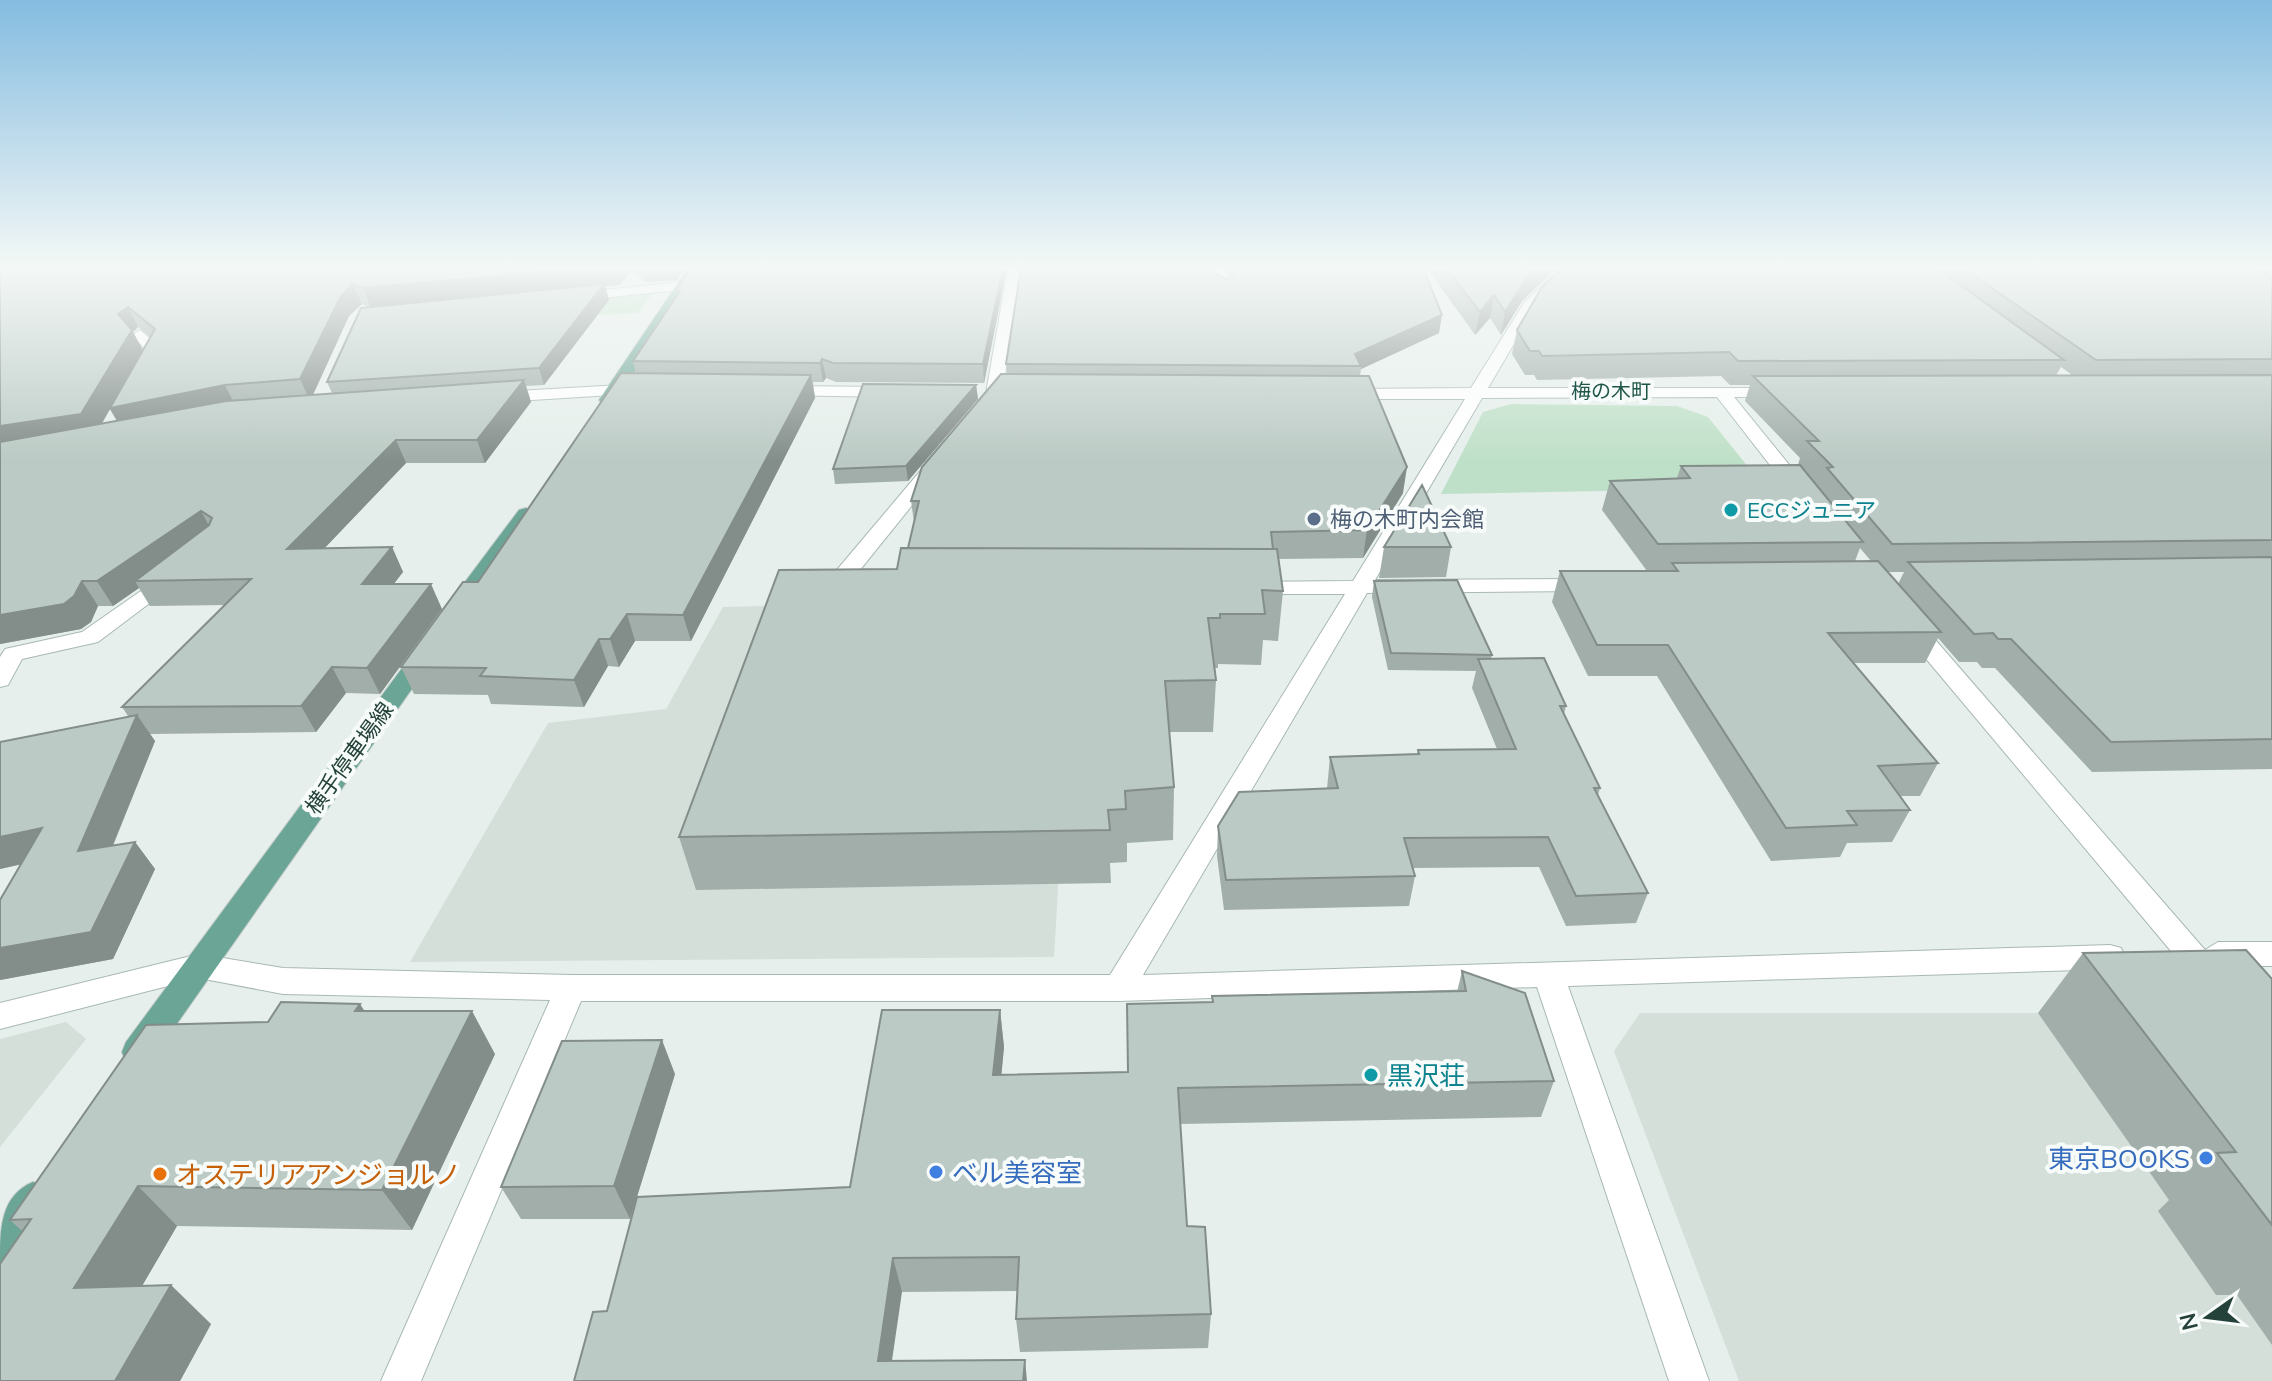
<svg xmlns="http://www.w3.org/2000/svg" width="2272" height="1381" viewBox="0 0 2272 1381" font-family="Mulish,'Noto Sans JP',sans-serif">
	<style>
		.built { fill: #d4dfda }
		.green { fill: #bfe0c8 }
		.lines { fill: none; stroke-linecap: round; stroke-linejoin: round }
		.service-casing { stroke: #a8b8b2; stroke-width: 2 }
		.minor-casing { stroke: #a8b8b2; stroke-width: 2 }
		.primary-casing { stroke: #c2cac8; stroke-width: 2 }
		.path { stroke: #86b3a5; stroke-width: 3; stroke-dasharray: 3 4; stroke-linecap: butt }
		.service { fill: #fff; fill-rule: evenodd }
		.minor { fill: #fff; fill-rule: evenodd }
		.primary { fill: #6aa596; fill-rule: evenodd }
		.wall { fill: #a1aea9; fill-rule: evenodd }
		.shaded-wall { fill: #838d89 }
		.building { fill: #bbcac4; stroke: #838d89; stroke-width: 2 }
		.culture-dot { fill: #0f9aa8; stroke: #f7fbf9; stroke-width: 3 }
		.service-dot { fill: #5c6f8a; stroke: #f7fbf9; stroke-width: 3 }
		.shop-dot { fill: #3f7fe0; stroke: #f7fbf9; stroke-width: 3 }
		.food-dot { fill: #e8710a; stroke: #f7fbf9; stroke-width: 3 }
		.labels { text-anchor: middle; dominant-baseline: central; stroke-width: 8; stroke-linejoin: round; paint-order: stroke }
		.far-neighbourhood-label { font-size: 20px; fill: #1f5548; stroke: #f7fbf9 }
		.culture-label { font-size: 22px; fill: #0d838f; stroke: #f7fbf9; text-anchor: start }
		.service-label { font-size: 22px; fill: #4e5e75; stroke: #f7fbf9; text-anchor: start }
		.street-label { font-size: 22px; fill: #24423a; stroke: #f7fbf9 }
		.near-culture-label { font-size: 26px; fill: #0d838f; stroke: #f7fbf9; text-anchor: start }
		.near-shop-label { font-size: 26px; fill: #366cbe; stroke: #f7fbf9; text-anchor: end }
		.near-food-label { font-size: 26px; fill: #c56008; stroke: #f7fbf9; text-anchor: start }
	</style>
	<rect width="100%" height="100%" fill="#e6efeb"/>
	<path class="built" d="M1075 598 1054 957 410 962 548 723 666 709 723 607Z
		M2272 1007V1381H1739L1614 1051 1640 1013H2038Z
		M66 1022 86 1039 0 1147V1039Z"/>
	<path class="green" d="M654 291 639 313 418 323 420 314Z
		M1511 404 1677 406 1708 417 1765 488 1441 494 1483 412Z"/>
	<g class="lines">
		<defs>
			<path id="service" d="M683 282 688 283V289L574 301 567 297 574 293Z"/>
			<path id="minor" d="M1008 268H1022L1002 394 989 412 983 413 974 408 986 393Z
				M1212 268H1226L1229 294 1217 291Z
				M1561 268H1576L1535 308 1488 388H1784V396L1778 397H1734L1808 488 1798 494 1791 492 1717 397 1482 398 1375 580 1586 579 1597 585 1586 591 1367 593 1143 975 2110 945 2121 948 2125 957 2121 966 2110 969 1568 986 1709 1381H1669L1537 987 1119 1001H581L421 1381H381L550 1000 283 994 199 978 0 1029V1003L199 954 283 968 571 975H1110L1345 594H1251L1240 588 1251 582 1353 581 1465 399H1346L1338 394 1346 389 1471 388 1524 303Z
				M140 330 163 350 151 371 145 373 137 368 147 351 132 335Z
				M638 384 644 385V393L499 402 491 397 499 392Z
				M782 386 890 387 898 392 890 397 776 395 774 391Z
				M934 461 943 467 847 586 846 594H825L822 589 825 584 927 463Z
				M171 570 179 571 182 576 179 581 98 642 22 659 8 685 0 687V657L5 649 82 632Z
				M1910 618 1918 620 2205 950 2218 942H2272V966H2218L2205 958 2192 966 2181 963 1902 630 1899 625 1902 620Z"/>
			<path id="primary" d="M688 268H702L614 404H602L599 400Z
				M526 508 536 514 466 612H450L447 607 450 602 519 510Z
				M425 646 437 653 150 1062 138 1066 126 1062 122 1052 126 1042 417 648Z
				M33 1182 46 1187 51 1199 13 1258 0 1263C0 1230 0 1196 33 1182Z"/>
		</defs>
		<use href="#service" class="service-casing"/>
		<use href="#minor" class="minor-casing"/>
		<use href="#primary" class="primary-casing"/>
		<path class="path" d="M0 275 15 268"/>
		<use href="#service" class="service"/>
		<use href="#minor" class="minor"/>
		<use href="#primary" class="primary"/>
	</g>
	<path class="wall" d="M19 268H683V270L677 280 646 282 631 271 620 285 605 286 609 300 544 385 526 386 531 402 485 463H406L324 548 392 547 403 572 393 584 442 609 380 694 346 693 316 732 150 734 155 741 113 846 135 842 155 869 113 959 0 980V900L21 864 0 869 128 716 122 707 225 605 150 606 139 588 113 606H98L91 622 81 629 0 644V270ZM362 304 369 307 327 382 332 393 313 395 349 316ZM138 327 150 337 143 350 133 332ZM110 409 117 421 102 424Z
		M691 268H1007L984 383 836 382 826 378 823 382H813L815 398 691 641H635L619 667 608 666 584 707 491 704 488 695 414 694 401 667 478 582 636 373 633 361 678 294 677 289Z
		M1228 268H1423L1439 333 1361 369 1360 376 1403 493 1363 558 1279 559 1283 591 1278 641 1263 640 1261 665 1218 664V668H1215L1216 680 1213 732H1169L1174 787 1173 840 1127 843V862L1110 863 1111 883 696 890 679 837 897 569 908 549 914 522 911 501 1007 374 1006 364 1215 274 1229 280Z
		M1427 268H1557L1522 301 1501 335 1490 318 1475 335Z
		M1563 268H2272V769L2092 772 1995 668H1982L1977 662H1959L1938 638 1925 663H1854L1938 763 1920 796H1901L1910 810 1892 842 1847 843 1840 857 1771 861 1657 676H1588L1552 602 1560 571H1647L1602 510 1610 481 1677 478 1681 466 1798 465 1800 458 1745 401 1750 385H1730L1721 376 1537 380 1534 375H1525L1512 354 1517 330ZM2061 367 2072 375H2056ZM1860 548 1871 561H1855ZM1888 572H1904L1898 584Z
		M976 385 978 399 908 481 835 484 833 469Z
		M1384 547H1451L1446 577 1379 578Z
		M1374 581 1492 655 1491 659 1566 706 1564 714 1600 788 1598 795 1648 893 1636 923 1566 926 1539 867 1413 868 1415 876 1409 906 1224 910 1217 856 1218 826 1327 789 1330 757 1417 754 1418 750 1497 749 1472 688 1476 671 1388 670 1372 597Z
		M2083 953 2272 979V1345L2237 1295H2216L2158 1211 2169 1200 2038 1013Z
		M1462 971 1554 1081 1541 1117 1180 1124 1187 1226 1211 1314 1208 1348 1020 1352 1016 1319 1017 1291 902 1292 574 1381 607 1311 637 1199 630 1219H521L501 1187 675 1074 637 1197 850 1187 1000 1010 1004 1047 1001 1075 1128 1072 1212 1002V996L1457 992Z
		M365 1011 495 1054 412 1230 177 1226 142 1286 211 1324 180 1381H0L22 1231 10 1220 268 1022Z"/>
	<path class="shaded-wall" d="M586 268H630L631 271 620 285 605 286 609 300 544 385 539 368 371 308 363 288Z
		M643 268H683V270L677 280 646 282Z
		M1003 268H1007L984 383 983 364Z
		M1538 268H1557L1522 301 1501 335 1505 312 1526 279Z
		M353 284 362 304 349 316 310 401 300 379 341 296Z
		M1494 295 1490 318 1475 335 1480 312Z
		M128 307 138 327 133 332 143 351 225 385 236 407 123 431 110 409 94 436 0 451V426L118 314Z
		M1442 315 1439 333 1361 369V366L1355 354Z
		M822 359 826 378 823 382 820 363Z
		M811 375 815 398 691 641 683 615Z
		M524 380 531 402 485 463 477 440Z
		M976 385 978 399 908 481 906 466Z
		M396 440 406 463 300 574 287 549Z
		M1407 467 1403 493 1363 558 1367 530Z
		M201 511 214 535 135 581 139 588 113 606 97 581Z
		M392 547 403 572 374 610 362 584Z
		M82 581 98 606 91 622 81 629 0 644V615Z
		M431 584 442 609 380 694 367 668Z
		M627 614 635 641 619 667 610 639Z
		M599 639 608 666 584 707 574 680Z
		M332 667 346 693 316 732 301 706Z
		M137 715 155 741 99 879 78 851Z
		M42 828 63 855 0 869V837Z
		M135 842 155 869 113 959 0 980V948Z
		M360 1004 387 1046 355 1011Z
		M1000 1010 1004 1047 998 1112 993 1075Z
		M472 1011 495 1054 412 1230 382 1190Z
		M662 1040 675 1074 630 1219 614 1186Z
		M138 1186 177 1226 118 1327 74 1288Z
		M893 1258 902 1292 889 1381 878 1361Z
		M171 1285 211 1324 180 1381H115Z
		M1025 1360 1027 1381H1023Z"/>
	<path class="building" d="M19 268H586L363 288 353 284 341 296 300 379 225 385 110 408 155 329 128 307 118 314 132 330 81 414 0 426V270Z
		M691 268H1003L983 364 833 363 822 359 820 363 633 361 680 291 677 289Z
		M1021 268H1213L1215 274 1229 280 1233 276 1232 268H1423L1442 315 1355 354 1361 366 1006 364Z
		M1446 268H1538L1526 279 1505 312 1494 295 1480 312Z
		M1563 268H1937L2064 360 1738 361 1729 352 1542 356 1539 351H1530L1517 330 1542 287Z
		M1963 268H2252L2272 278V359L2096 360Z
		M604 284 539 368 327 382 361 308Z
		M621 373 811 375 683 615 627 614 610 639H599L574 680 480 676 486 668 401 667 463 582H478Z
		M1001 374 1369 376 1407 467 1367 530 1271 532 1273 549 908 548 919 501H911L922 467Z
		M2272 375V540L1892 544 1827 468 1833 467 1807 441H1819L1753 376Z
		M524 380 477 440H396L287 549 392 547 362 584H431L367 668 332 667 301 706 122 707 251 579 135 581 209 525 212 518 201 511 97 581H82L74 596 64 604 0 615V442L226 401Z
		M863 384 976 385 906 466 833 469Z
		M1800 465 1863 542 1658 544 1610 481 1690 478 1681 466Z
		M1422 485 1451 547H1384Z
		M901 548 1277 549 1283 591 1262 590 1265 614H1220V618H1208L1216 680 1165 681 1174 787 1125 791 1126 809 1108 810 1110 830 679 837 779 570 897 569Z
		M2272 557V739L2111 742 2011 639H1998L1993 633 1974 634 1908 562Z
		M1878 561 1941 632 1828 633 1938 763 1878 766 1910 810 1847 811 1857 825 1786 828 1668 645H1597L1560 571H1678L1672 563Z
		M1457 580 1492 655 1391 653 1374 581Z
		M1544 658 1566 706H1560L1600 788H1594L1648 893 1576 896 1548 837 1404 838 1415 876 1226 880 1218 826 1239 792 1338 788 1330 757 1419 754 1418 750 1516 749 1478 659Z
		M137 715 78 851 135 842 91 932 0 948V900L42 828 0 837V742Z
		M2246 950 2272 979V1225L2217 1153 2236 1152 2083 953Z
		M1462 971 1525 993 1554 1081 1178 1088 1187 1226 1205 1227 1211 1314 1016 1319 1019 1257 893 1258 878 1361 1025 1360 1023 1381H574L593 1312 607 1311 637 1197 850 1187 882 1010H1000L993 1075 1128 1072 1127 1004 1213 1002 1212 996 1466 991Z
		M281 1002 360 1004 355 1011H472L382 1190 138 1186 74 1288 171 1285 115 1381H0V1264L31 1219 10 1220 146 1025 268 1022Z
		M662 1040 614 1186 501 1187 562 1041Z"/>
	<linearGradient id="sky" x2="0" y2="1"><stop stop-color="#84bce0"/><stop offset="0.58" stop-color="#f4f8f6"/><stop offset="1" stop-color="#f4f8f6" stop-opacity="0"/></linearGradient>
	<rect width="2272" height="461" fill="url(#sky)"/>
	<g class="culture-dot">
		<circle cx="1731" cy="510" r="8"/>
		<circle cx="1371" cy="1075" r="8"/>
	</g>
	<circle class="service-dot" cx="1314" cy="519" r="8"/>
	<g class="shop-dot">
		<circle cx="2206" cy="1158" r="8"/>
		<circle cx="936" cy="1172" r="8"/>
	</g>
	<circle class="food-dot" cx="160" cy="1174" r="8"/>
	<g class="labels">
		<g class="far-neighbourhood-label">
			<text x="1611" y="390">梅の木町</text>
		</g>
		<g class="culture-label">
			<text x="1747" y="510">ECCジュニア</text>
		</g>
		<g class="service-label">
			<text x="1330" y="519">梅の木町内会館</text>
		</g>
		<g class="street-label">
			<text transform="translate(349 758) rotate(-54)">横手停車場線</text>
		</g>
		<g class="near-culture-label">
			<text x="1387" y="1075">黒沢荘</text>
		</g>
		<g class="near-shop-label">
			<text x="2190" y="1158">東京BOOKS</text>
			<text x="952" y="1172" text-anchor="start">ベル美容室</text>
		</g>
		<g class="near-food-label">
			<text x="176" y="1174">オステリアアンジョルノ</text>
		</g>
	</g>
	<g transform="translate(2208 1317) rotate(256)" stroke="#f7fbf9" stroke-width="6" paint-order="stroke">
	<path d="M0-6L14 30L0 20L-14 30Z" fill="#24423a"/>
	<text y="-12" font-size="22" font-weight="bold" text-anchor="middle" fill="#24423a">N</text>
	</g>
</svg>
